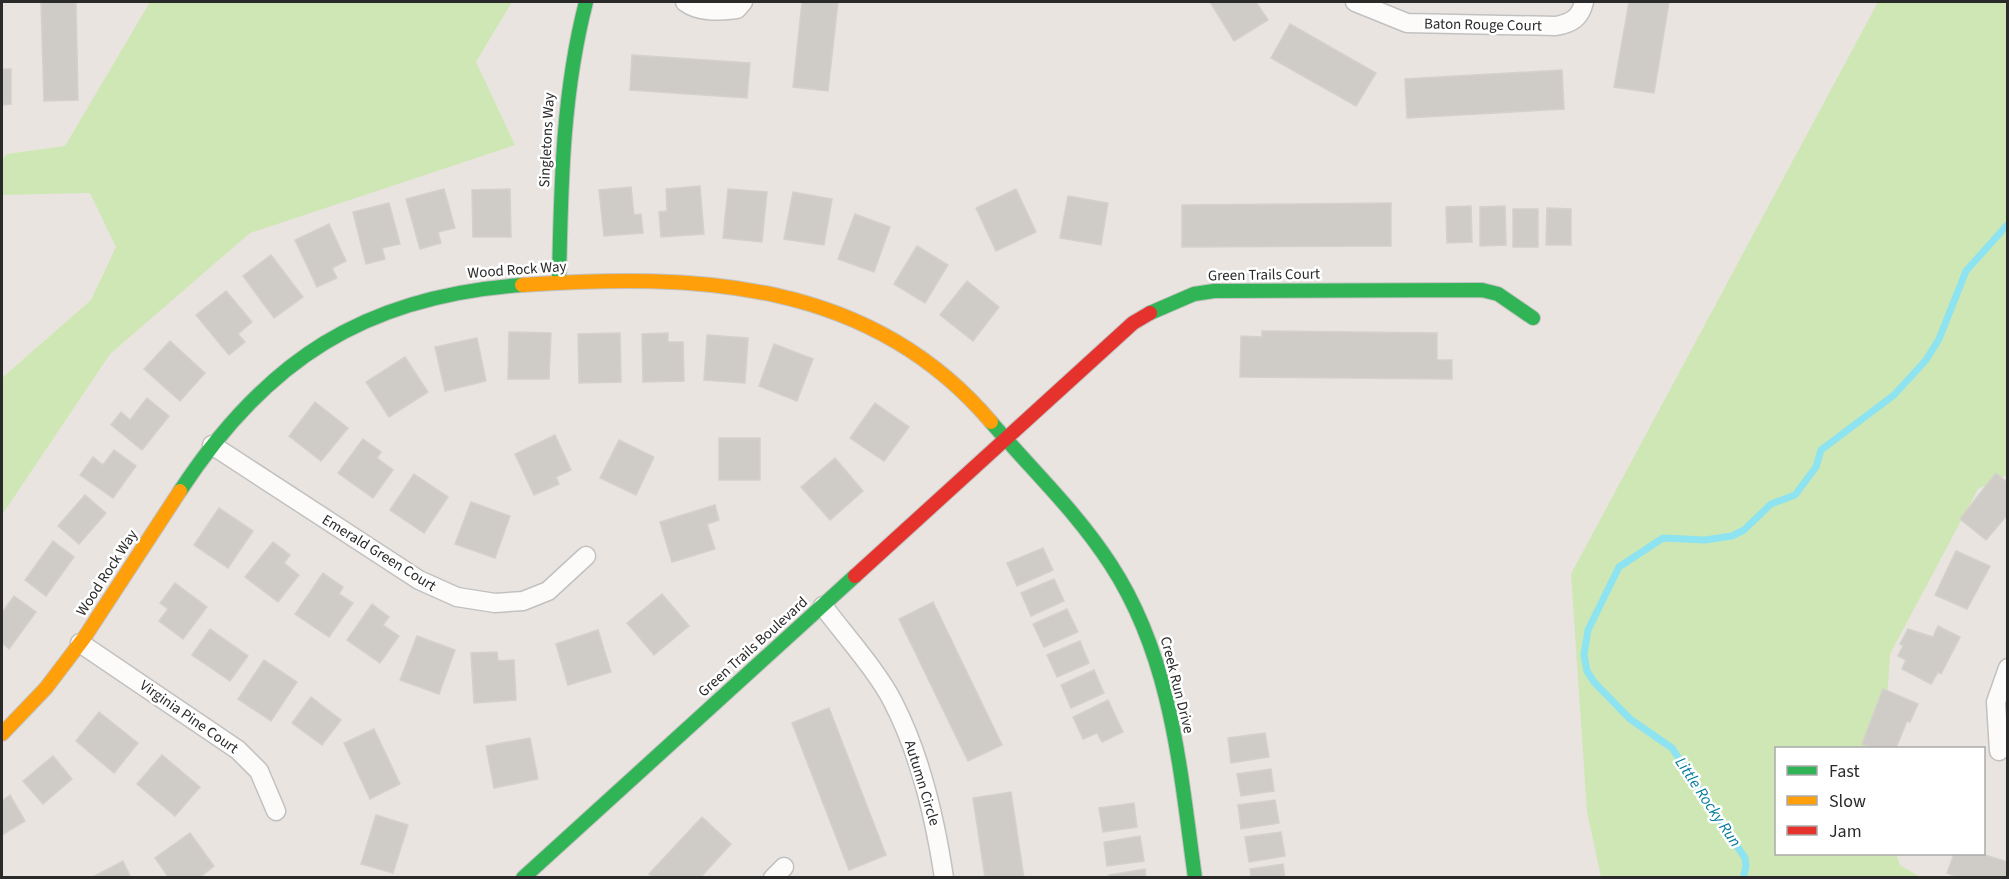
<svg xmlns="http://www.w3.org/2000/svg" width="2009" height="879" viewBox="0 0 2009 879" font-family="'Source Sans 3',sans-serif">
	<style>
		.green { fill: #cfe7b5 }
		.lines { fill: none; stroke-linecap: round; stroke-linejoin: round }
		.stream { stroke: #8de3f0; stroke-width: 7 }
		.building { fill: #cfccc8; stroke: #d4d0cb; stroke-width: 1.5 }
		.street-casing { stroke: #c2c1c1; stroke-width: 21 }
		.fast-casing { stroke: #c2c1c1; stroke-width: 16 }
		.slow-casing { stroke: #c2c1c1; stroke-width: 16 }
		.jam-casing { stroke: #c2c1c1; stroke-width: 16 }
		.street { stroke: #fcfbfa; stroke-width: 18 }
		.fast { stroke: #30b455; stroke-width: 14 }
		.slow { stroke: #ff9f0a; stroke-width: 14 }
		.jam { stroke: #e5322d; stroke-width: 14 }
		.labels { text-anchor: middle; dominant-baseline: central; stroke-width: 5; stroke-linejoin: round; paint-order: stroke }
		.street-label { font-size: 15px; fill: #2a2a2a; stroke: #fff }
		.water-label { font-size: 16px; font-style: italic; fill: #037b9e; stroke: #fff }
	</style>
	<rect width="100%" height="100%" fill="#e9e4df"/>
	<path class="green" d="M150 2H512L476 62 515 145 250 233 110 354 2 515V378L91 300 116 247 90 193 2 195V159L7 154 65 146Z
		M1878 2H2007V475L1978 489 1890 654 1884 748H1776V854H1896L1900 865 1920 877H1601L1587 812 1571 574Z"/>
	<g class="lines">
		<path class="stream" d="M1743 878 1746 867 1745 858 1672 748 1630 719 1594 682 1587 671 1584 655 1588 630 1619 567 1663 538 1705 540 1732 536 1744 530 1771 504 1795 495 1816 467 1821 450 1894 395 1926 360 1939 339 1966 271 2008 224"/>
	</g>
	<path class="building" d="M41 2H76L78 100 44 101Z
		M802 2H838L828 91 793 87Z
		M1210 2H1256L1268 20 1234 41Z
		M1629 2H1669L1654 93 1614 87Z
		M1290 24 1376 73 1356 106 1271 58Z
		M632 55 750 63 747 98 630 90Z
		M2 69H11V104L2 105Z
		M1562 70 1564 109 1407 118 1405 79Z
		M700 186 704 234 661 237 659 212 667 211 666 189Z
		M631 187 634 215 641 214 643 233 604 236 599 190Z
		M444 189 455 228 438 232 441 243 420 249 406 199Z
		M510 189 511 237H473L472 190Z
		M728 189 767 192 762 242 723 238Z
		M1016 189 1036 232 996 251 976 208Z
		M793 192 832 199 824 245 784 239Z
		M1068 196 1108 203 1101 245 1060 238Z
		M389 203 400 244 382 248 385 259 366 264 353 212Z
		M1391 203V246L1182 247V205Z
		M1471 206 1472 242 1447 243 1446 207Z
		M1505 206 1506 245 1480 246V207Z
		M1547 208 1571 209V245H1546Z
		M1513 209H1538V247H1513Z
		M855 214 890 227 874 272 838 259Z
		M329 224 346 261 332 268 337 278 317 287 295 240Z
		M917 246 948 265 925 303 894 284Z
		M271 255 303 297 274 318 243 276Z
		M967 281 999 307 973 341 940 315Z
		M226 291 252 322 238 334 245 342 229 355 196 315Z
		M1262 331 1437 333V360H1452V379L1240 377 1241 336 1262 337Z
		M509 332 551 333 549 379H508Z
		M620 333 621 382 579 383 578 334Z
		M668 333V342H683L684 381 643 382 642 334Z
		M707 335 748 338 745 383 704 380Z
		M477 338 486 381 445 391 435 347Z
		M170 341 205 373 180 401 144 369Z
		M774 344 813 359 797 401 759 386Z
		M405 357 428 392 389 417 366 382Z
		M147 398 169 416 142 450 111 425 121 412 130 420Z
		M315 402 348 428 321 461 289 436Z
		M875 403 909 427 884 461 850 438Z
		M555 435 571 470 556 477 559 484 534 495 515 454Z
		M719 438H760V480H719Z
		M363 439 381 452 377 458 393 470 373 498 338 473Z
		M619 440 654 457 636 495 600 478Z
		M114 450 136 466 113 498 80 475 93 457 103 465Z
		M835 458 863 491 830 520 801 487Z
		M1996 473 2008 483V514L1986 540 1960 519Z
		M414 474 448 497 424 533 390 510Z
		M85 495 106 513 79 544 58 526Z
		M471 502 510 516 495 558 455 544Z
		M715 505 719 520 707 524 715 549 672 562 660 522Z
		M219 508 253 531 228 568 194 545Z
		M53 541 74 557 46 596 25 580Z
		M273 542 290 555 284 563 299 575 278 602 245 577Z
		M1043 548 1053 570 1017 586 1007 563Z
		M1956 551 1990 566 1967 609 1935 595Z
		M323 573 343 587 339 594 353 603 329 637 295 614Z
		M1054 579 1064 601 1031 616 1021 593Z
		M175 583 207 607 183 639 159 621 168 609 160 603Z
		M662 594 689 626 654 655 627 623Z
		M14 596 36 612 9 649 2 643V613Z
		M933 602 1002 745 968 761 899 619Z
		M372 604 389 617 383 625 399 636 380 663 347 640Z
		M1067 609 1078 632 1044 647 1033 624Z
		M1938 626 1960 637 1941 674 1938 672 1931 684 1902 669 1906 660 1898 656 1903 646 1900 644 1908 629 1933 637Z
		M210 629 248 656 230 681 192 655Z
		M598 630 611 672 568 685 556 644Z
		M417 636 455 650 439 694 400 680Z
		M1080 641 1089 663 1057 677 1047 655Z
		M497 652 498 661 514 660 516 700 474 703 471 653Z
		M264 660 297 682 271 721 238 699Z
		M1094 670 1104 693 1071 708 1061 685Z
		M1883 689 1918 704 1910 722 1907 721 1896 748H1873L1862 744Z
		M311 697 341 720 322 745 292 723Z
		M1108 700 1123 732 1102 742 1097 733 1083 739 1073 717Z
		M829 708 886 855 849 870 792 723Z
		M99 712 138 743 114 773 76 741Z
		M374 729 400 784 370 799 344 743Z
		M1265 733 1269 757 1231 763 1228 738Z
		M530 738 538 779 494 788 486 746Z
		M162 755 200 787 175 816 137 784Z
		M53 756 72 779 43 804 23 781Z
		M1271 769 1274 791 1241 796 1237 774Z
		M1011 792 1024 878H985L973 798Z
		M10 795 25 821 2 835V801Z
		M1275 800 1279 823 1241 829 1238 805Z
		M1134 803 1137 827 1103 832 1099 808Z
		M376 815 408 825 393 873 361 864Z
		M702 817 731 844 700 878H654L649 874Z
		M1281 832 1285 856 1249 862 1245 837Z
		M190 833 214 866 199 878H169L155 858Z
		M1140 836 1144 861 1107 866 1104 842Z
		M1954 854H1982L2008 862V878H1959L1947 873Z
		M123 861 131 878H91Z
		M1283 864 1285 878H1251L1250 869Z
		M1145 869 1146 878H1110L1109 875Z"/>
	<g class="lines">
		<defs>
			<path id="street" d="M685 2C700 13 719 11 737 9L743 2
				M1355 2 1407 23 1556 26C1572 23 1580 18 1584 2
				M212 445 419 580 457 597 495 603 523 601 548 591 586 556
				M823 606C844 634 878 672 893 702 921 756 935 818 944 878
				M80 643 238 750 259 771 276 811
				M1999 751 1996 702 2008 668
				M773 878 784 867"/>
			<path id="fast" d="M559 282C561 187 562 95 586 2
				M1150 313 1194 294 1214 291 1482 290 1498 294 1533 318
				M991 422C1031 469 1077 512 1111 565 1172 659 1180 769 1195 878
				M180 491C266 360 365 296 522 285
				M523 878 855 576"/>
			<path id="slow" d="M522 285C696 273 870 279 991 422
				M2 734 46 688 84 638 180 491"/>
			<path id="jam" d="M855 576 1133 323 1150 313"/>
		</defs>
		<use href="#street" class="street-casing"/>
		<use href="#fast" class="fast-casing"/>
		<use href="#slow" class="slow-casing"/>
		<use href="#jam" class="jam-casing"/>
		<use href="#street" class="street"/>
		<use href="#fast" class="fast"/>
		<use href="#slow" class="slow"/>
		<use href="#jam" class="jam"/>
	</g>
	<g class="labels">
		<g class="street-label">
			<text transform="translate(1483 25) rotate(1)">Baton Rouge Court</text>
			<text transform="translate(547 140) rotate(-87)">Singletons Way</text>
			<text transform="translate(517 270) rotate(-4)">Wood Rock Way</text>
			<text transform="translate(1264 275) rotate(-1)">Green Trails Court</text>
			<text transform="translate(379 553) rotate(32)">Emerald Green Court</text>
			<text transform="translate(107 573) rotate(-57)">Wood Rock Way</text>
			<text transform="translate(753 647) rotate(-42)">Green Trails Boulevard</text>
			<text transform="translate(1177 685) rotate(76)">Creek Run Drive</text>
			<text transform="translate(189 717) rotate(35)">Virginia Pine Court</text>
			<text transform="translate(922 783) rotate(73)">Autumn Circle</text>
		</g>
		<g class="water-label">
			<text transform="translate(1708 802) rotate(56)">Little Rocky Run</text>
		</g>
	</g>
	<rect width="2009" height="879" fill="none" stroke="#2a2a2a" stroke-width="6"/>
	<rect x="1775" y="747" width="210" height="108" fill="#ffffff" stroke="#aaaaaa" stroke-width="1.5"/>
	<rect x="1787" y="766" width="30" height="9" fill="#30b455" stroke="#aaaaaa" stroke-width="1.5"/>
	<text x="1829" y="777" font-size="18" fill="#2a2a2a">Fast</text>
	<rect x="1787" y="796" width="30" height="9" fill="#ff9f0a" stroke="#aaaaaa" stroke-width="1.5"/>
	<text x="1829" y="807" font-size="18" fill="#2a2a2a">Slow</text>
	<rect x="1787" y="826" width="30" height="9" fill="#e5322d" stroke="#aaaaaa" stroke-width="1.5"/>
	<text x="1829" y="837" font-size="18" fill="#2a2a2a">Jam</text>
</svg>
